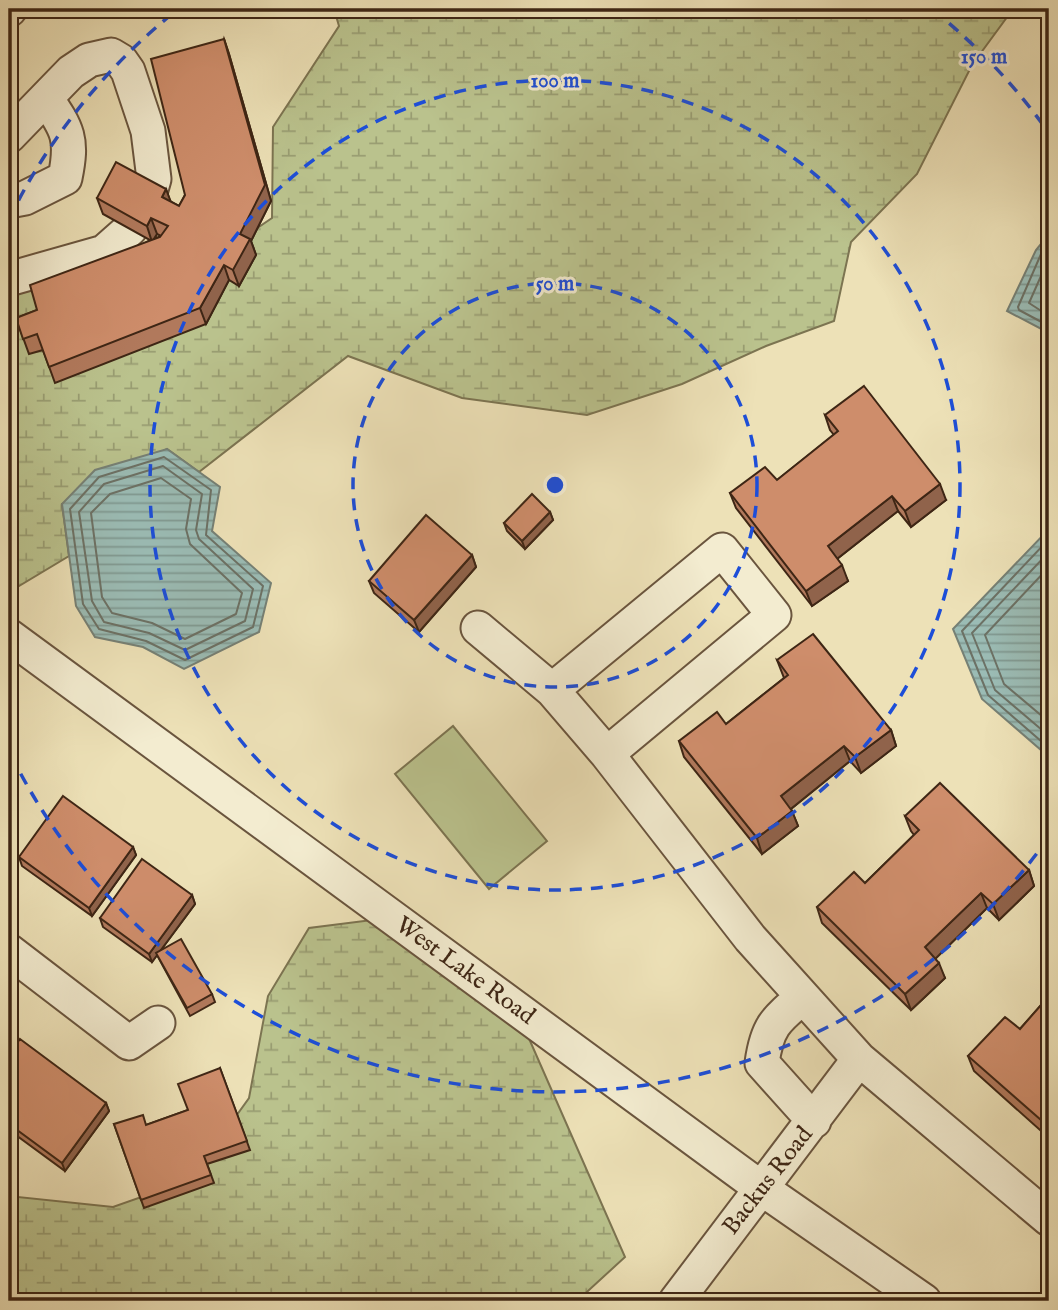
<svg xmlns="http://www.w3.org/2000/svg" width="1058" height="1310" viewBox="0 0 1058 1310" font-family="'IM FELL English',serif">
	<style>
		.wetland { fill: url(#wetland-marsh); stroke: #7c7451; stroke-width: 2 }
		.garden { fill: #bac28d; stroke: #7c7451; stroke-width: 2 }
		.water { fill: url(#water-rules); stroke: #768075; stroke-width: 2 }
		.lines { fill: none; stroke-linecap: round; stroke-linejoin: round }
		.shore { stroke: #6c7165; stroke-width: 2 }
		.minor-casing { stroke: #6a553e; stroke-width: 37 }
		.minor { stroke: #f3ecd0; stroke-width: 33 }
		.wall { fill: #b1795c; stroke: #3e2615; stroke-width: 2; fill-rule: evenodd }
		.shaded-wall { fill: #90634b; stroke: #3e2615; stroke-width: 2 }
		.building { fill: #ce8d6b; stroke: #3e2615; stroke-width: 2 }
		.ring { fill: none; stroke: #1d4ed8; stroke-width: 3.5; stroke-dasharray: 12 9 }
		.labels { text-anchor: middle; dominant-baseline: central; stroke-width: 6; stroke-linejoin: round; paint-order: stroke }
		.street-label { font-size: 24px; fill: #3e2615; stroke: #f3ecd0 }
		.centre { fill: #1d4ed8; stroke: #f3ecd0; stroke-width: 3.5 }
		.ring-label { font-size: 21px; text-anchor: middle; font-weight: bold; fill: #1d4ed8; stroke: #f3ecd0; stroke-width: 6; stroke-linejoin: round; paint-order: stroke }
	</style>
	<defs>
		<pattern id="wetland-marsh" width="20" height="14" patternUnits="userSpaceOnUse" patternTransform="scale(1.75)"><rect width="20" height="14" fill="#bac28d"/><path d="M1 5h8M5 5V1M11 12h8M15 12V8" fill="none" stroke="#999d72"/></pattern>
		<pattern id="water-rules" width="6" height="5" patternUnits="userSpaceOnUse" patternTransform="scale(1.75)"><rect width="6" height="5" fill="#9bbcb5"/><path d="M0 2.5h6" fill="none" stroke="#809992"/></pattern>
	</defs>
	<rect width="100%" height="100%" fill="#ede1b7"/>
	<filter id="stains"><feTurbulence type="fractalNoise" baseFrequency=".00286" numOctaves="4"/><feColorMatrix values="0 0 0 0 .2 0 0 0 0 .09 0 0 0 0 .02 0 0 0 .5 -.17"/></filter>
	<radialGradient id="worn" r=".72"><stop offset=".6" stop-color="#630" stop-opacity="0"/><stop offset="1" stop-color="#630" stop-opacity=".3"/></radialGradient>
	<path class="wetland" d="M334 9H1013L972 65 917 174 851 242 834 321 766 346 682 384 587 415 462 398 348 356 199 472 167 449 62 504 69 556 9 592V281L207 262 272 218 273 127 339 26Z
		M372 920 527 1034 625 1257 577 1301H9V1196L113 1207 190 1180 249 1098 268 996 309 928Z"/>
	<path class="garden" d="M453 726 547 841 489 889 395 774Z"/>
	<path class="water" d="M1049 234V333L1007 311 1036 250Z
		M167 449 220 487 212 531 271 583 259 632 184 669 143 647 95 637 76 606 62 504 95 470Z
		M1049 529V757L982 699 953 629Z"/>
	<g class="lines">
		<path class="shore" d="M1049 245 1041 254 1018 307 1019 310 1049 326
			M1049 258 1029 303 1049 316
			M164 457 211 490 206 535 263 586 253 627 185 660 146 641 99 629 83 604 70 509 99 477Z
			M163 466 202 494 196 530 199 539 253 589 245 621 185 650 149 633 104 622 92 601 79 512 104 484Z
			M161 478 191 499 186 529 190 544 242 593 236 614 185 639 152 623 112 613 102 597 91 513 110 494Z
			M1049 539 962 631 988 695 1049 748
			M1049 552 972 633 995 690 1049 736
			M1049 567 985 635 1004 684 1049 722"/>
		<defs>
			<path id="minor" d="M9 10 10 9
				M9 136 71 72 89 60 111 55 121 61 128 71 148 131 154 179 150 193
				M9 201 25 198 65 178C73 139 68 130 46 98
				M9 279 104 252 130 229
				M478 628 552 690 607 754 750 938 859 1059 1049 1219
				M9 636 761 1188 924 1301
				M552 690 722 550 774 615 607 754
				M9 951 129 1043 158 1023
				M803 997C775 1020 767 1027 762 1063L814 1121
				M676 1301 859 1059"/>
		</defs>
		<use href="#minor" class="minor-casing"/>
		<use href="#minor" class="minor"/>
	</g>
	<path class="wall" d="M224 39 229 54 271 201 251 241 256 255 239 286 229 280 206 324 55 383 43 350 29 354 16 318 37 310 150 240 103 214 97 198 166 189 170 201 179 206 185 195ZM157 234 161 236 154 239Z
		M825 415 946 500 911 527 898 511 837 559 848 581 812 606 736 508 730 493 777 480 834 435 830 430Z
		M550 512 553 520 525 549 507 531 504 523Z
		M472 555 476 567 419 632 374 593 369 581Z
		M777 660 891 730 896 746 861 773 850 761 791 809 798 826 762 854 684 757 679 741 726 724 784 678Z
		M905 816 1029 870 1034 886 999 920 987 908 935 959 945 978 911 1010 822 923 817 907 865 883 914 835 911 831Z
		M133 847 136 855 92 916 22 866 19 857Z
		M192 895 195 904 161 950 212 994 215 1002 190 1016 157 955 152 962 103 927 100 918Z
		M1049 996V1138L974 1071 968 1056 1020 1029Z
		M9 1054 106 1103 109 1111 65 1171 9 1130Z
		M220 1068 250 1150 207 1164 214 1183 144 1208 114 1124 146 1125 188 1110Z"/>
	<path class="shaded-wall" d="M224 39 229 54 271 201 251 241 256 255 239 286 233 270Z
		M166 189 172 205 162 197Z
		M151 218 157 234 152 242 147 226Z
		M224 265 229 280 206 324 200 308Z
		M940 484 946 500 911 527 905 511Z
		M892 496 898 511 833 562 828 546Z
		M550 512 553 520 525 549 522 541Z
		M472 555 476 567 419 632 414 620Z
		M842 565 848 581 812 606 806 591Z
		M891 730 896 746 861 773 855 757Z
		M844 746 850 761 787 812 781 796Z
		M792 811 798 826 762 854 757 838Z
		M133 847 136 855 92 916 89 908Z
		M1029 870 1034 886 999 920 993 904Z
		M981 893 987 908 931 963 925 947Z
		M192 895 195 904 152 962 149 954Z
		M939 963 945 978 911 1010 905 994Z
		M15 1027 18 1035 9 1048V1036Z
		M106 1103 109 1111 65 1171 62 1163Z"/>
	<path class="building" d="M224 39 265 185 240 234 250 239 233 270 224 265 200 308 49 367 37 334 23 339 16 318 37 310 30 285 160 237 168 226 151 218 147 226 97 198 116 162 166 189 162 197 179 206 185 195 151 59Z
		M864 386 940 484 905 511 892 496 828 546 842 565 806 591 730 493 765 467 777 480 838 431 825 415Z
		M532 494 550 512 522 541 504 523Z
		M426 515 472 555 414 620 369 581Z
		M813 634 891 730 855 757 844 746 781 796 792 811 757 838 679 741 717 712 726 724 788 675 777 660Z
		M940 783 1029 870 993 904 981 893 925 947 939 963 905 994 817 907 854 872 865 883 919 830 905 816Z
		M63 796 133 847 89 908 19 857Z
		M142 859 192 895 149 954 100 918Z
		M181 939 212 994 187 1008 156 953Z
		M1049 996V1127L968 1056 1005 1017 1020 1029Z
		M9 1022 15 1027 9 1036Z
		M20 1039 106 1103 62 1163 9 1124V1054Z
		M220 1068 247 1141 204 1156 211 1175 141 1200 114 1124 143 1115 146 1125 188 1110 178 1084Z"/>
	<g class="ring">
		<circle cx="555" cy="485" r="202"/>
		<circle cx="555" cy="485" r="405"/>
		<path d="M1049 837A607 607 0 0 1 9 751M9 219A607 607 0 0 1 177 10M933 10A607 607 0 0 1 1049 133"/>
	</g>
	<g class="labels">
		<g class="street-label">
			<text transform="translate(465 971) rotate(36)">West Lake Road</text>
			<text transform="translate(768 1181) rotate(-52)">Backus Road</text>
		</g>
	</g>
	<circle cx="555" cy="485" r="10" class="centre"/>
	<g class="ring-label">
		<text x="984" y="63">150 m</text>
		<text x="555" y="87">100 m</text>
		<text x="555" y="290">50 m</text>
	</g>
	<rect width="1058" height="1310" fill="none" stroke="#ede1b7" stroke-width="35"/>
	<rect x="10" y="10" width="1037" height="1289" fill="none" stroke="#3e2615" stroke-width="3.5"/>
	<rect x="18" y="18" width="1023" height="1275" fill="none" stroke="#3e2615" stroke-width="2"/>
	<rect width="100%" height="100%" filter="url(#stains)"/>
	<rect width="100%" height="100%" fill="url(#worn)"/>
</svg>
